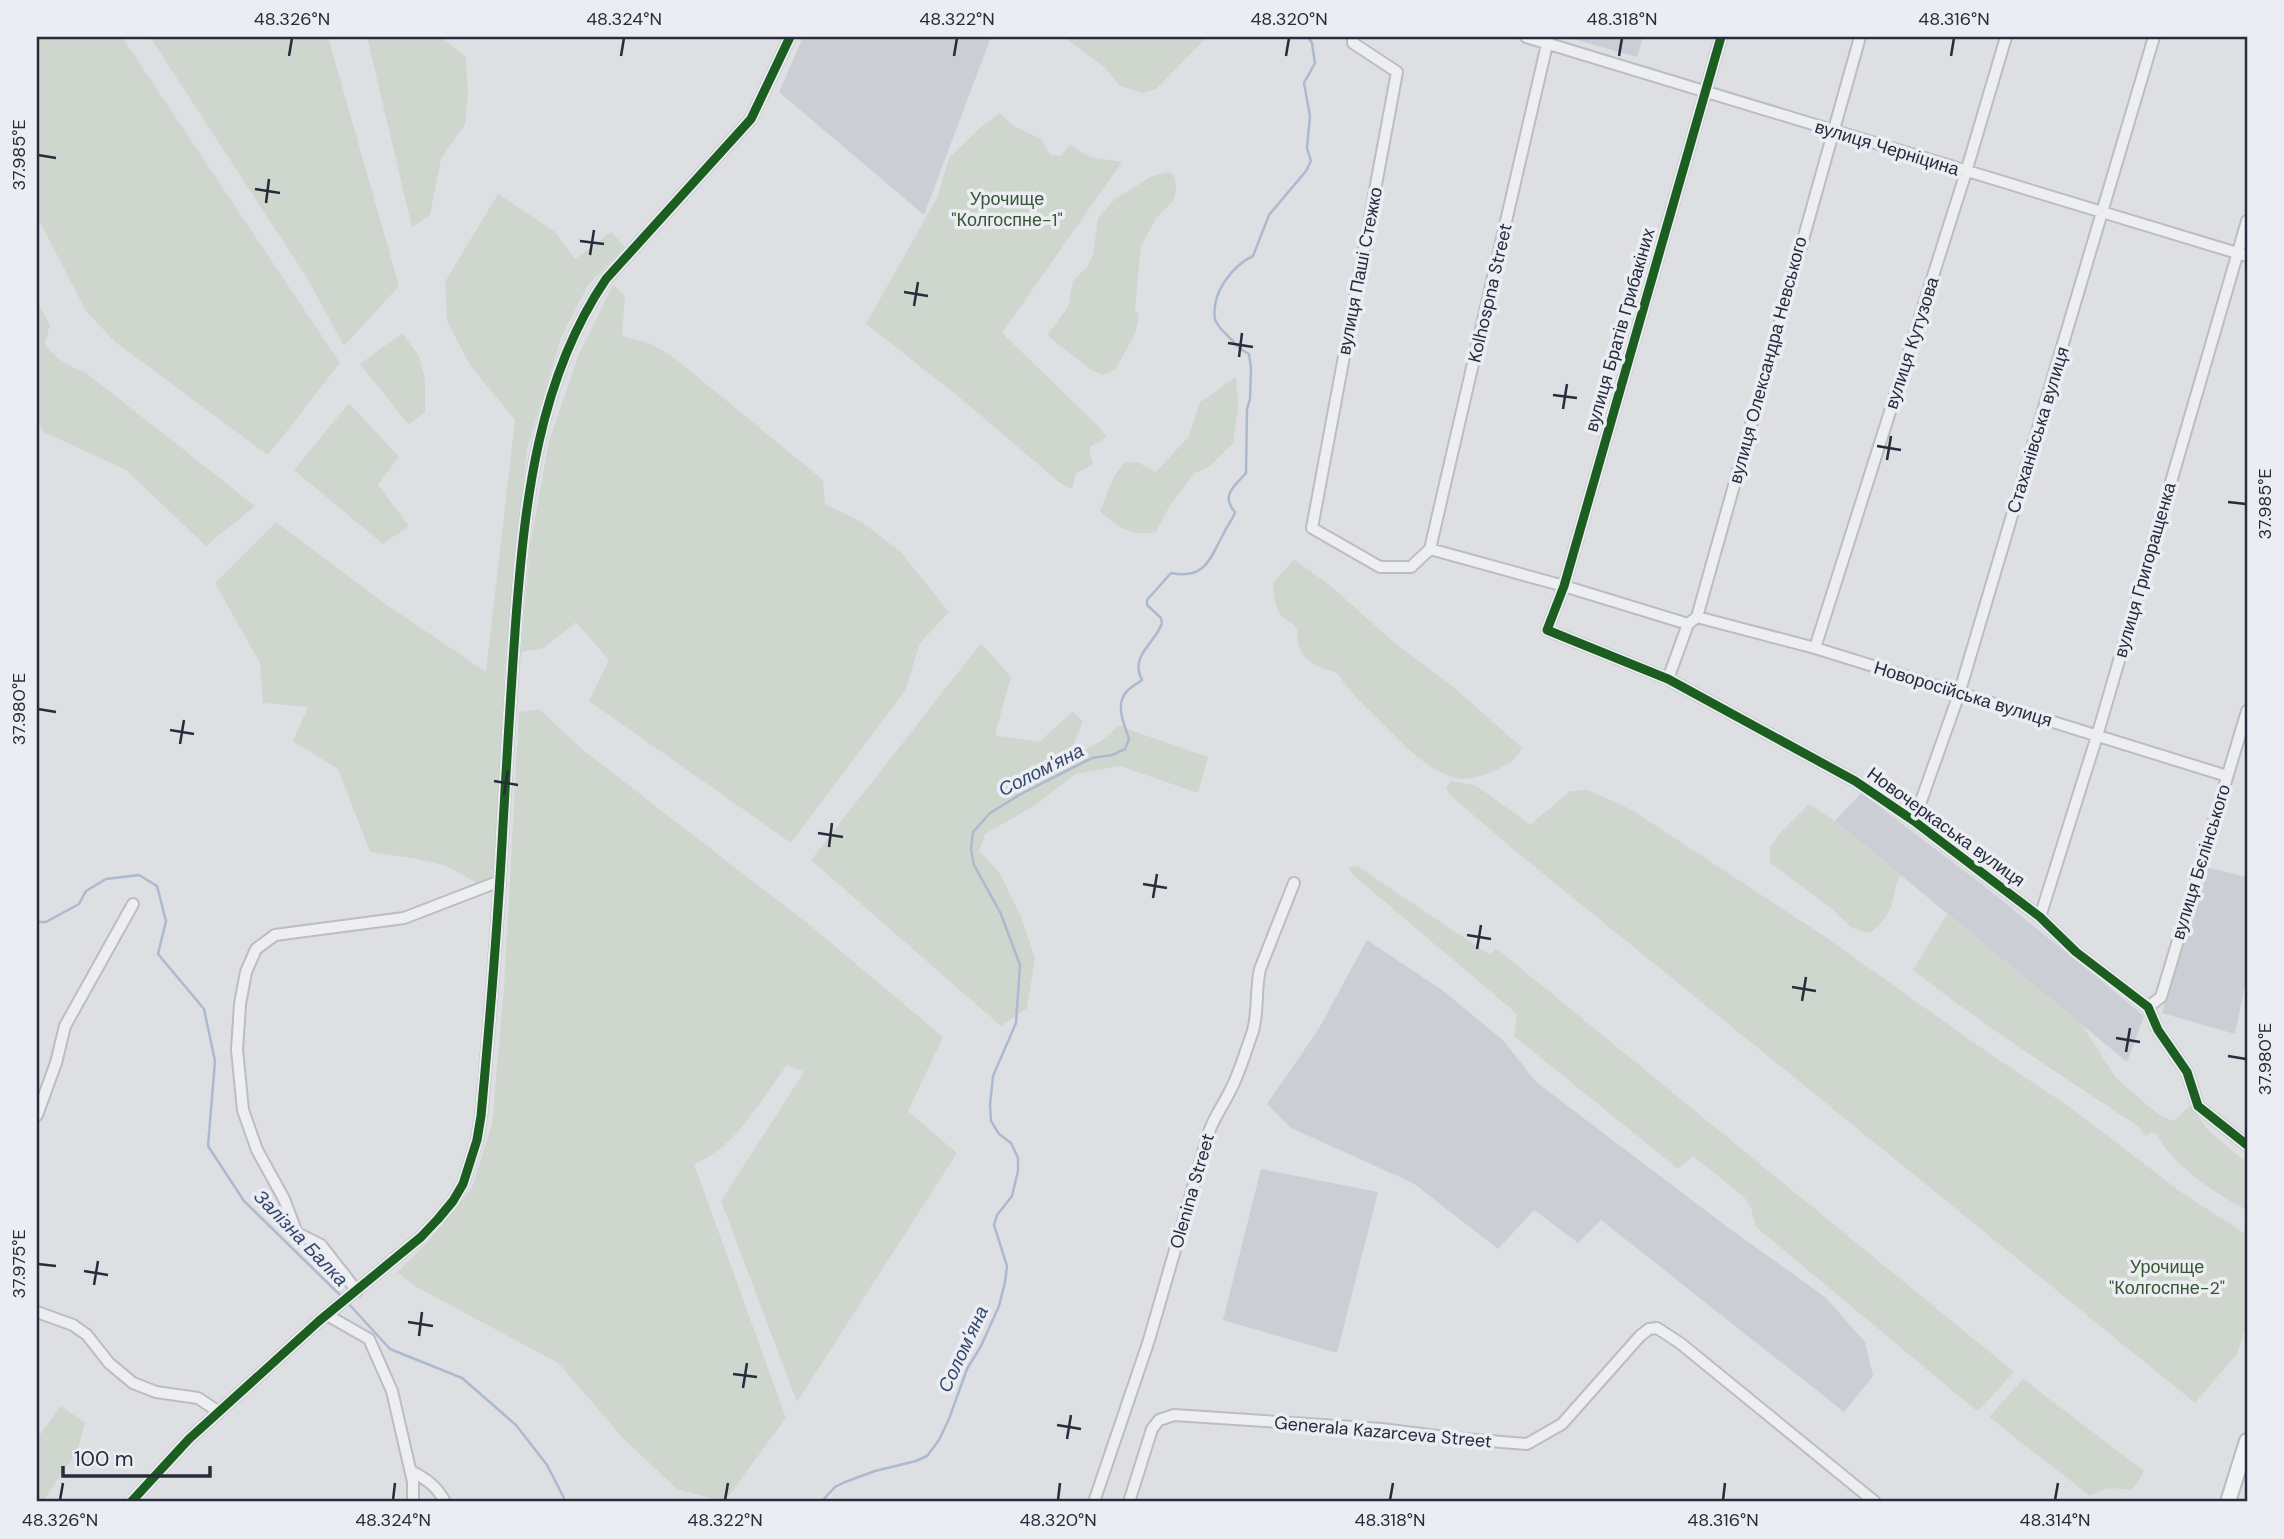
<svg xmlns="http://www.w3.org/2000/svg" width="2284" height="1539" viewBox="0 0 2284 1539" font-family="'DM Sans',sans-serif">
	<style>
		.built { fill: #ccced6 }
		.green { fill: #ced6ce }
		.lines { fill: none; stroke-linecap: round; stroke-linejoin: round }
		.stream { stroke: #acb9ce; stroke-width: 2.5 }
		.minor-casing { stroke: #bcbdc1; stroke-width: 14 }
		.major-casing { stroke: #babcc0; stroke-width: 18 }
		.minor { stroke: #edeef0; stroke-width: 10 }
		.major { stroke: #f2f3f4; stroke-width: 14 }
		.cycleway-casing { stroke: #ebedf3; stroke-width: 13 }
		.cycleway { stroke: #1b5e20; stroke-width: 9 }
		.ticks { fill: none; stroke: #262c3b; stroke-width: 2.5 }
		.labels { text-anchor: middle; dominant-baseline: central; stroke-width: 7; stroke-linejoin: round; paint-order: stroke }
		.street-label { font-size: 18px; fill: #262c3b; stroke: #ebedf3 }
		.park-label { font-size: 18px; fill: #375634; stroke: #ebedf3 }
		.water-label { font-size: 19px; font-style: italic; fill: #32476d; stroke: #ebedf3 }
		.neatline { fill: none; stroke: #262c3b; stroke-width: 2.5 }
		.ticks-label { font-size: 18px; text-anchor: middle; fill: #262c3b }
	</style>
	<rect width="100%" height="100%" fill="#dedfe3"/>
	<path class="built" d="M803 37H991L924 215 779 92Z
		M1566 37H1643L1637 57Z
		M1861 793 1983 885 2144 1016 2127 1062 1835 821Z
		M2205 867 2247 877V975L2235 1034 2162 1013Z
		M1367 940 1442 990 1503 1040 1536 1082 1730 1229 1825 1297 1865 1342 1873 1376 1844 1412 1601 1220 1578 1243 1534 1210 1498 1249 1413 1183 1291 1128 1267 1104 1318 1030Z
		M1261 1169 1378 1192 1337 1353 1223 1320Z"/>
	<path class="green" d="M37 37H122L340 363 268 455 115 342 86 311 37 216Z
		M150 37H328L399 286 344 346 307 278Z
		M367 37H441L466 57 468 95 465 124 441 159 430 215 412 227Z
		M1064 37H1207L1156 89 1143 93 1120 86 1104 67Z
		M1000 113 1012 125 1041 139 1050 155 1061 156 1070 145 1090 157 1122 162 1002 333 1097 425 1106 436 1100 442 1090 446V455L1093 462 1091 466 1076 473 1072 489 1060 483 958 396 866 324 938 196 949 158 983 125Z
		M1169 172 1175 178 1176 191 1173 201 1157 217 1141 246 1135 308 1139 316 1135 334 1115 370 1102 375 1091 370 1047 335 1068 307 1073 281 1088 266 1093 254 1098 218 1115 199 1152 176Z
		M498 194 554 231 575 259 611 232 625 247 588 285 561 338 527 449 505 665 495 877 477 883 447 866 412 858 370 852 338 769 293 741 308 707 263 703 260 663 215 583 276 522 384 603 486 672 515 420 470 365 447 321 445 282Z
		M613 285 625 296 622 336 649 343 672 356 823 480 825 504 860 521 900 551 949 612 920 643 905 691 791 843 589 701 609 660 576 622 544 648 521 652 530 546 549 441 579 354Z
		M37 301 50 325 45 343C55 359 68 366 85 372L255 506 206 546 126 470 44 432 37 421Z
		M402 333 419 356 425 379V412L409 425 360 364Z
		M1236 377 1238 406 1233 443 1209 467 1195 473 1170 505 1156 532C1132 537 1117 528 1100 511L1114 476 1125 462 1139 463 1156 472 1189 436 1200 402Z
		M349 403 399 457 378 485 409 526 383 544 294 470Z
		M1294 559 1332 587 1390 639 1458 691 1522 748C1515 762 1508 764 1494 771 1483 776 1464 782 1452 777 1422 767 1402 742 1380 721 1364 705 1349 692 1337 673 1318 667 1302 663 1298 641 1297 637 1298 633 1297 630 1294 622 1285 621 1281 615 1274 607 1274 593 1273 583Z
		M981 643 1011 677 995 735 1039 742 1073 711 1083 722 1066 760 1101 741 1119 726 1208 757 1198 793 1120 766 1075 774 1037 804 985 834 979 851 999 872 1022 919 1035 958 1027 1008 1001 1026 811 860Z
		M539 709 583 750 812 927 943 1037 908 1111 957 1153 797 1402 721 1201 804 1072 787 1065C761 1100 735 1148 694 1164L786 1418 724 1502 677 1489 623 1438 558 1363 415 1286 397 1272 427 1243 472 1188 492 1124 504 988 519 712Z
		M1451 781 1477 786 1530 825 1570 791 1588 790 1632 810 1827 938 1980 1047 2068 1106 2181 1192 2247 1235V1322L2237 1354 2195 1403 1513 849 1449 794 1446 787Z
		M1809 804 1835 821 1901 876C1893 889 1896 891 1892 904 1888 916 1879 926 1870 933L1852 928 1833 910 1770 863V847L1782 831Z
		M1357 866 1490 955 1496 948 2014 1372 1983 1406 1977 1411 1756 1227 1751 1208 1744 1197 1693 1156 1678 1169 1514 1036 1517 1014 1351 873 1349 867Z
		M1947 914 2080 1022 2116 1078 2159 1115 2174 1121 2190 1106 2209 1131 2247 1163V1210C2220 1197 2168 1162 2157 1134L2151 1132 2146 1136 2139 1127C2063 1076 1985 1027 1913 970Z
		M2023 1379 2144 1471C2130 1500 2128 1485 2106 1489 2101 1490 2095 1494 2090 1496L1989 1417Z
		M61 1406 85 1423 77 1452 42 1502H37V1432L39 1436Z"/>
	<g class="lines">
		<path class="stream" d="M37 922H46L79 904 86 891 106 879 139 875 157 886 166 921 158 954 204 1009 215 1061 208 1146 244 1201 342 1297
			M347 1302 390 1349 462 1378 516 1425 547 1465 566 1502
			M821 1502 835 1487 845 1482 875 1471 916 1461 927 1456 939 1440 949 1419 967 1369 981 1346 999 1306 1005 1282 1007 1266 994 1225 997 1215 1012 1196 1018 1171V1158L1011 1143 999 1134 991 1121 990 1105 993 1076 1016 1023 1020 965 1001 914 974 865 971 849 973 832 990 813 1021 794 1092 758 1112 755 1125 749 1129 739C1124 724 1114 703 1128 690 1132 686 1137 684 1142 680 1129 656 1155 644 1162 623L1161 618 1147 605V600L1171 573C1206 580 1210 558 1224 533 1227 525 1233 520 1235 512 1220 495 1235 486 1246 473L1247 409 1250 399 1251 368 1249 354C1241 350 1238 347 1232 340 1226 334 1217 327 1215 319 1211 293 1232 266 1253 256L1269 215 1306 171 1311 161 1307 148 1310 116 1304 83 1315 63 1312 43 1308 37"/>
		<defs>
			<path id="minor" d="M1353 37V43L1397 72 1312 528 1380 567H1411L1430 549 1564 586 1688 624
				M1526 37 2247 256
				M1721 37 1564 586 1547 630 1668 679 1855 781 1914 821 2040 917 2076 952 2148 1007 2158 1030 2187 1072 2198 1106 2247 1145
				M1430 549 1548 40
				M1697 617 1815 648 2227 776
				M1815 648 1966 172 2006 37
				M1668 679 1688 624 1697 617 1860 37
				M1914 821 1959 694 2154 37
				M2040 917 2097 736 2247 221
				M2148 1007 2161 997 2247 711
				M37 1115 56 1063 65 1026 133 904
				M357 1291 321 1245 297 1233 284 1199 257 1150 243 1110 237 1050 240 1004 246 972 256 949 275 935 404 918 500 881
				M37 1312 73 1325 87 1335 109 1363 133 1383 156 1392 198 1398 219 1412
				M327 1315 369 1339 392 1391 413 1482V1502
				M411 1471C426 1479 437 1486 445 1502
				M131 1502 189 1439 319 1321 421 1237 438 1219 453 1201 463 1184 477 1140 481 1116C490 1019 498 922 503 825 507 756 511 687 516 618 525 501 538 379 606 279L751 119 790 37
				M1094 1502 1149 1340 1209 1132C1214 1117 1224 1104 1231 1089 1239 1074 1246 1050 1252 1034 1259 1013 1255 991 1260 969L1294 883
				M1129 1502 1152 1429 1159 1420 1174 1415 1382 1429 1453 1438 1527 1444 1562 1424 1640 1336 1649 1329 1657 1328 1680 1343 1875 1502"/>
			<path id="major" d="M2228 1502 2247 1441"/>
		</defs>
		<use href="#minor" class="minor-casing"/>
		<use href="#major" class="major-casing"/>
		<use href="#minor" class="minor"/>
		<use href="#major" class="major"/>
		<defs>
			<path id="cycleway" d="M1721 37 1564 586 1547 630 1668 679 1855 781 1914 821 2040 917 2076 952 2148 1007 2158 1030 2187 1072 2198 1106 2247 1145
				M131 1502 189 1439 319 1321 421 1237 438 1219 453 1201 463 1184 477 1140 481 1116C490 1019 498 922 503 825 507 756 511 687 516 618 525 501 538 379 606 279L751 119 790 37"/>
		</defs>
		<use href="#cycleway" class="cycleway-casing"/>
		<use href="#cycleway" class="cycleway"/>
	</g>
	<path class="ticks" d="M289 56 292 38M621 56 624 38M954 56 957 38M1286 56 1289 38M1619 56 1622 38M1951 56 1954 38M38 155 56 158M255 189 280 193M266 203 269 179M580 241 604 244M590 255 594 230M904 292 928 296M914 306 918 282M1228 343 1253 347M1239 357 1242 333M1553 395 1577 398M1563 409 1567 384M1877 446 1901 450M1887 460 1891 436M2228 502 2246 504M38 709 56 712M170 730 194 734M180 744 184 720M494 781 518 785M504 795 508 771M818 833 843 837M829 847 832 823M1143 884 1167 888M1153 898 1157 874M1467 935 1491 939M1477 949 1481 925M1792 987 1816 991M1802 1001 1806 977M2116 1038 2140 1042M2126 1052 2130 1028M2228 1056 2246 1059M38 1264 56 1266M84 1271 108 1275M94 1285 98 1261M408 1322 433 1326M419 1336 422 1312M733 1374 757 1377M743 1388 747 1363M1057 1425 1081 1429M1067 1439 1071 1415M60 1500 63 1483M393 1500 395 1483M725 1500 728 1483M1058 1500 1060 1483M1390 1500 1393 1483M1723 1500 1725 1483M2055 1500 2058 1483"/>
	<g class="labels">
		<g class="street-label">
			<text transform="translate(1887 148) rotate(17)">вулиця Черніцина</text>
			<text transform="translate(1360 271) rotate(-79)">вулиця Паші Стежко</text>
			<text transform="translate(1490 293) rotate(-77)">Kolhospna Street</text>
			<text transform="translate(1620 330) rotate(-74)">вулиця Братів Грибакіних</text>
			<text transform="translate(1912 343) rotate(-72)">вулиця Кутузова</text>
			<text transform="translate(1768 360) rotate(-75)">вулиця Олександра Невського</text>
			<text transform="translate(2038 430) rotate(-73)">Стаханівська вулиця</text>
			<text transform="translate(2145 570) rotate(-74)">вулиця Григоращенка</text>
			<text transform="translate(1963 694) rotate(17)">Новоросійська вулиця</text>
			<text transform="translate(1946 827) rotate(36)">Новочеркаська вулиця</text>
			<text transform="translate(2201 862) rotate(-73)">вулиця Бєлінського</text>
			<text transform="translate(1192 1191) rotate(-74)">Olenina Street</text>
			<text transform="translate(1383 1432) rotate(5)">Generala Kazarceva Street</text>
		</g>
		<g class="park-label">
			<text x="1007" y="199">Урочище<tspan x="1007" dy="21">"Колгоспне-1"</tspan></text>
			<text x="2167" y="1267">Урочище<tspan x="2167" dy="21">"Колгоспне-2"</tspan></text>
		</g>
		<g class="water-label">
			<text transform="translate(1041 770) rotate(-27)">Солом'яна</text>
			<text transform="translate(301 1238) rotate(46)">Залізна Балка</text>
			<text transform="translate(963 1349) rotate(-65)">Солом'яна</text>
		</g>
	</g>
	<rect width="2284" height="1539" fill="none" stroke="#ebedf3" stroke-width="77"/>
	<path d="M63 1466v10h147v-10" fill="none" stroke="#262c3b" stroke-width="3.5"/>
	<text x="74" y="1466" font-size="21" fill="#262c3b" stroke="#ebedf3" stroke-width="5" paint-order="stroke">100 m</text>
	<rect x="38" y="38" width="2208" height="1462" class="neatline"/>
	<g class="ticks-label">
		<text x="292" y="25">48.326°N</text>
		<text x="624" y="25">48.324°N</text>
		<text x="957" y="25">48.322°N</text>
		<text x="1289" y="25">48.320°N</text>
		<text x="1622" y="25">48.318°N</text>
		<text x="1954" y="25">48.316°N</text>
		<text transform="translate(19 155) rotate(-90)" y="6">37.985°E</text>
		<text transform="translate(2265 504) rotate(-90)" y="6">37.985°E</text>
		<text transform="translate(19 709) rotate(-90)" y="6">37.980°E</text>
		<text transform="translate(2265 1059) rotate(-90)" y="6">37.980°E</text>
		<text transform="translate(19 1264) rotate(-90)" y="6">37.975°E</text>
		<text x="60" y="1526">48.326°N</text>
		<text x="393" y="1526">48.324°N</text>
		<text x="725" y="1526">48.322°N</text>
		<text x="1058" y="1526">48.320°N</text>
		<text x="1390" y="1526">48.318°N</text>
		<text x="1723" y="1526">48.316°N</text>
		<text x="2055" y="1526">48.314°N</text>
	</g>
</svg>
